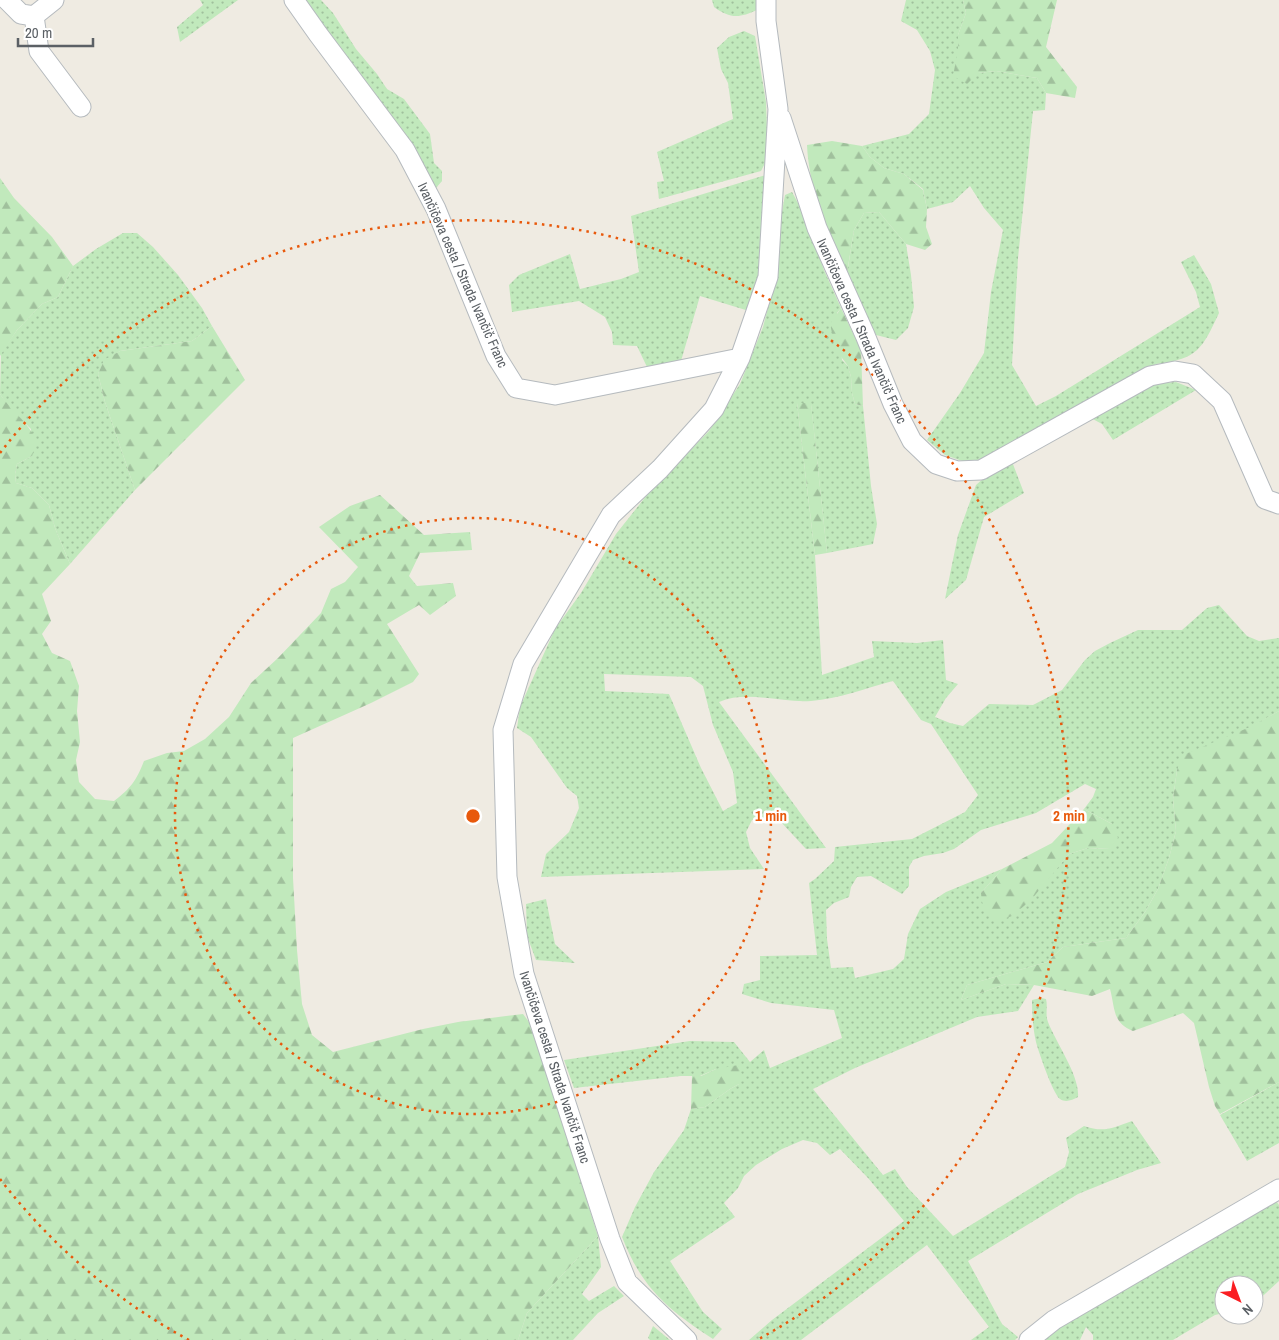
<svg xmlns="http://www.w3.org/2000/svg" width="1279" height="1340" viewBox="0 0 1279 1340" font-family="'Archivo Narrow',sans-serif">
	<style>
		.grass { fill: url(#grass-dots); fill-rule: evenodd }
		.forest { fill: url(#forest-firs) }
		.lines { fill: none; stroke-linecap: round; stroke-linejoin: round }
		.minor-casing { stroke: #b5babe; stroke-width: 21 }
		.minor { stroke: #fff; stroke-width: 19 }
		.ring { fill: none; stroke: #e8590c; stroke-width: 2.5; stroke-dasharray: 2.5 5 }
		.labels { text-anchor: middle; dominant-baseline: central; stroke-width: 5; stroke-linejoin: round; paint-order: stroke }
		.street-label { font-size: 14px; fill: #5b6065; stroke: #fff }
		.centre { fill: #e8590c; stroke: #fff; stroke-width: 2.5 }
		.ring-label { font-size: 15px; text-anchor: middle; font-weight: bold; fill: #e8590c; stroke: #fff; stroke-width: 5; stroke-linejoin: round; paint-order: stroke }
	</style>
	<defs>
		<pattern id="grass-dots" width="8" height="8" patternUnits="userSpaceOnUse" patternTransform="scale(1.25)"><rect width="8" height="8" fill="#c1e9bc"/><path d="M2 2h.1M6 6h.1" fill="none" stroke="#a0c09c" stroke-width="1.8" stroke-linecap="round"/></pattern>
		<pattern id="forest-firs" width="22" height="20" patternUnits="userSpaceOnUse" patternTransform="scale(1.25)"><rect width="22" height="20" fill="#c1e9bc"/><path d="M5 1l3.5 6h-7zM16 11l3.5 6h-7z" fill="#a0c09c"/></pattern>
	</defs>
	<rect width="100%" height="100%" fill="#efebe2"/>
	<path class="grass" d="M200 0H238L180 42 177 27 203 5Z
		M302 0H321L333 13 356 49 377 74 387 89 404 99 430 134 434 163 442 171V181L436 188 397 128Z
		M712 0H757V10C740 18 730 19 714 7Z
		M906 0H963L966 13 958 35V50L978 73 996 71 1037 78 1046 93 1045 110 1033 111 1018 258 1012 365 1036 406 1056 396 1200 307 1196 292 1181 262 1194 255 1211 284 1219 313C1202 349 1198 359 1156 364L989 458 965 462 945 455 927 440 960 393 984 353 991 292 1003 230 984 208 970 186 953 202 927 209 923 189 904 174 884 168 870 157 862 146 909 134 929 114 935 70 930 51 917 30 901 21Z
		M744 31 755 36 766 102 768 157 761 171 659 199 657 182 664 181 657 152 733 119 728 83 721 69 717 48 729 37Z
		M769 174 760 268 749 311 700 296 681 361 647 367 637 346 613 345 612 332 605 317 579 301 512 312 509 285 519 275 570 254 580 289 621 279 639 272 631 216Z
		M792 192 804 214 824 270 841 308 837 313 842 360 848 366 851 377 852 393 855 404 863 406 871 486 877 524 873 544 827 553 811 404 797 403 815 555 822 675 874 657 872 641 917 643 943 640 946 680 958 684 946 698 935 717 950 723 963 726 989 704 1033 705 1062 690 1085 660 1095 651 1110 643 1138 630H1182L1207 608 1219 605 1247 636 1259 641 1279 638V711L1177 770 1173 799 1176 831 1169 858 1158 889 1145 912 1126 938 1063 947 1047 962 967 985 961 1000 1006 984 1034 985 1018 1011 977 1017 855 1068 813 1089 883 1175 895 1169 907 1187 953 1236 1065 1167 1069 1152 1066 1138 1084 1126C1104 1133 1112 1128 1132 1121L1161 1163 1137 1170 1078 1194 968 1261 1002 1324 1018 1337 1015 1340H971L989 1327 927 1245 801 1340H749L772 1320 904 1221 868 1178 840 1149 830 1155 817 1143 803 1140 782 1149 756 1165 744 1176 738 1188 724 1203 735 1217 670 1261 703 1312 722 1329 713 1339C667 1309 642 1288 622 1237L635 1207 654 1172 684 1130 691 1109 705 1107 730 1089 739 1084 716 1069 700 1076H681L574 1088 564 1060 690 1041 734 1042 750 1062 764 1050 770 1068 842 1038 834 1010 771 1003 742 994 744 984 760 980V956L817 955 809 883 815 879 834 861 835 847 912 839 965 812 978 795 931 724 921 720 893 681C866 688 838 699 811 701 781 703 747 690 719 702L826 848 806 849 780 821 752 820 746 832 750 848 764 869 541 877 546 854 569 832 579 808 577 796 567 788 531 737 517 728 520 707 555 629 581 593 616 534 647 495 709 431 740 384 763 327 772 292 779 257 781 217 785 195ZM604 674 691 677 703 686 713 725 733 772 737 803 723 811 701 768 669 694 605 691ZM1085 784 1096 789 1093 797 1084 809 1112 824 1110 849 1088 848 1069 854 1050 876 981 893 1002 869 946 892 920 909 908 934 904 959 893 969 855 978 853 967 831 968 827 939 826 910 834 903 849 897 851 887 857 877 871 876 902 894 909 886V867L913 860 924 856 943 853 954 849 981 830 1036 813Z
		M879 212 906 244 911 275 914 307 908 328 896 340 876 335 846 280 854 230 864 213Z
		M123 233H137L153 247 178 275 202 308 212 326 192 341 120 351 104 361 98 374 105 402 135 490 70 564 55 528 49 505 32 488 16 483 15 474 17 464 32 456 31 429 8 406 0 394 1 353 17 330 42 304 58 297 73 266 96 249Z
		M1176 382 1196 390 1113 440 1102 424 1089 417 1151 384Z
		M1011 459 1024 493 984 517 966 580 945 599 958 535 976 485 996 467Z
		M546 899 555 944 575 963 536 960 527 936 526 904Z
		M1041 998 1046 999C1048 1006 1045 1015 1048 1022 1056 1043 1080 1076 1078 1097 1072 1100 1066 1103 1060 1099 1053 1094 1039 1053 1036 1042 1033 1029 1032 1014 1032 1000Z
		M1279 1082V1143L1247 1161 1220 1115Z
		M1273 1197 1279 1205V1281L1254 1304V1285H1224V1313L1215 1315 1173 1340H1093V1335L1086 1327 1080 1340H1040L1048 1334 1172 1259 1191 1252 1208 1242 1230 1229 1248 1214Z
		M598 1236 601 1267 582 1294 589 1301 614 1286 624 1296 598 1313 573 1340H518L527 1313Z
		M653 1326 670 1340H650L648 1338Z"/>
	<path class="forest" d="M963 0H1057L1046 47 1077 87 1075 98 1046 93 1037 78 996 71 978 73 967 84 953 76 958 50V35L966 13Z
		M832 141 862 146 870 157 884 168 904 174 923 190 927 209 926 227 932 244 925 250 906 244 879 212 864 213 854 230 846 279C830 236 809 192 807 145Z
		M0 178 14 198 52 237 73 266 58 297 42 304 17 330 0 356Z
		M841 308 861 350 863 406 855 404 852 393 851 377 848 366 836 350 830 324Z
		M212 326 245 380 135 490 105 402 98 374 104 360 120 351 192 341Z
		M0 394C12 412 28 421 37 442L32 456 17 464 15 474 16 483 32 488 49 505 55 528 70 564 42 594 51 621 42 634 52 653 70 661 79 686 77 711 80 742 76 760 79 782 95 799 114 801C131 788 136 781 144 761L167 753 184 751 205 739 229 717 251 683 278 658 321 613 331 589 345 582 358 567 319 527 350 506 380 495 424 535 470 532 472 550 420 553 409 576 417 586 453 583 456 596 430 615 419 605 387 624 419 674 413 682 371 703 293 738V878L297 950 302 1004 312 1035 333 1052 423 1029 458 1022 523 1014 532 1026 598 1236 527 1313 518 1340H0Z
		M797 403H811L827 553 815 555Z
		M1279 711V1082L1220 1114 1215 1106 1209 1087 1194 1023 1183 1013 1133 1031C1112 1023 1115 1007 1110 989L1092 996 1034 985 1006 984 961 1000 967 985 1047 962 1063 947 1126 938 1145 912 1158 889 1169 858 1176 831 1173 799 1177 770 1183 755 1250 727Z
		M1084 809 1112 824 1118 838 1110 849 1088 848 1069 854 1031 900 1012 916 997 921C985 914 982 907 981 893L1002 869 1052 843Z
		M738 1065 742 1075 739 1084 730 1089 705 1107 691 1109 692 1076H701L716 1069Z"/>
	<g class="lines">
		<defs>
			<path id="minor" d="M7 0 21 14 34 16 54 0
				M294 0 318 34 405 150 436 209 496 356 516 388 555 395 740 358
				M34 16 39 51 81 107
				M781 118 817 228 865 335 893 404 912 441 936 464 957 471 981 470 1150 376 1175 371 1193 374 1222 401 1265 499 1279 504
				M687 1340 627 1282 610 1239 524 974 507 877 503 730 523 664 611 515 660 469 714 409 740 358 768 277 778 109 766 21V0
				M1029 1340 1054 1320 1279 1189"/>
		</defs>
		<use href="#minor" class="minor-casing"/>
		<use href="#minor" class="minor"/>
	</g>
	<g class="ring">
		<circle cx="473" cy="816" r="298"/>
		<path d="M189 1340A596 596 0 0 1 0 1179M0 453A596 596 0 1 1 757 1340"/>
	</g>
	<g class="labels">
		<g class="street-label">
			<text transform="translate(463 275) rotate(66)">Ivančičeva cesta / Strada Ivančič Franc</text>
			<text transform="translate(862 331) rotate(66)">Ivančičeva cesta / Strada Ivančič Franc</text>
			<text transform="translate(555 1067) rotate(72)">Ivančičeva cesta / Strada Ivančič Franc</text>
		</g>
	</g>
	<circle cx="473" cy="816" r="8" class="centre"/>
	<g class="ring-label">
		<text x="771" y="821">1 min</text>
		<text x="1069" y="821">2 min</text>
	</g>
	<g transform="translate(1239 1300) rotate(138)"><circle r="24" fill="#ffffff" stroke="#bdbfc1"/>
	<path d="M0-4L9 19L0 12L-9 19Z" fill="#fa1e22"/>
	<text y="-8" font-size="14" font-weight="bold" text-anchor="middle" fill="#5b6065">N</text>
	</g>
	<path d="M18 38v8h75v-8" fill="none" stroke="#5b6065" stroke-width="2.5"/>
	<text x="25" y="38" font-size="15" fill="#5b6065" stroke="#ffffff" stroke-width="4" paint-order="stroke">20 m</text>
</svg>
